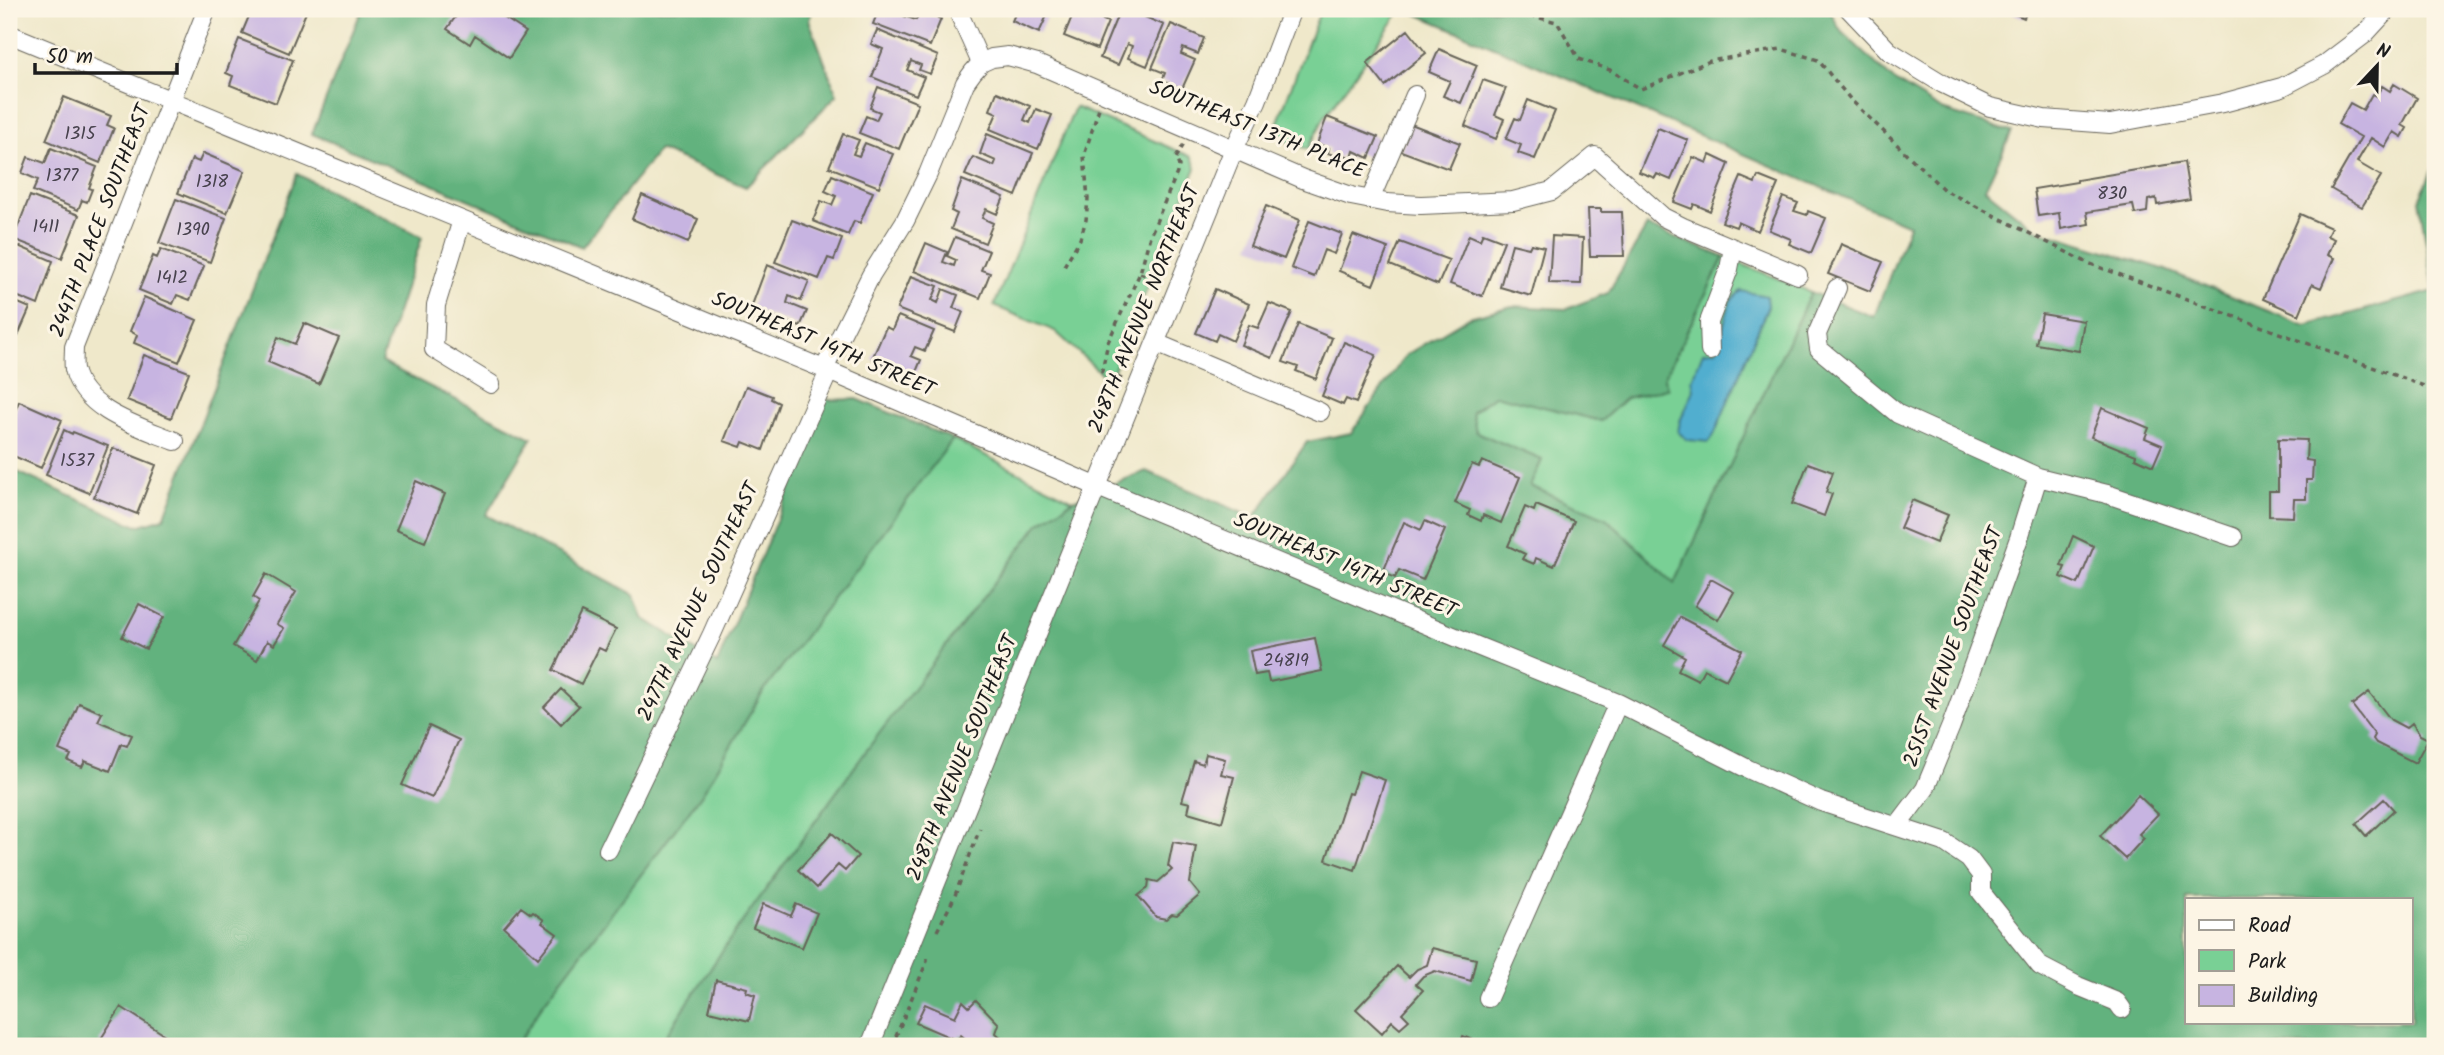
<svg xmlns="http://www.w3.org/2000/svg" width="2444" height="1055" viewBox="0 0 2444 1055" font-family="Kalam,sans-serif">
	<style>
		.green { fill: #79d095; stroke: #4a7658; stroke-width: 2 }
		.forest { fill: #62b27e; stroke: #3f674d; stroke-width: 2; fill-rule: evenodd }
		.water { fill: #51aecf; stroke: #366576; stroke-width: 2 }
		.building { fill: #c7b4e1 }
		.lines { fill: none; stroke-linecap: round; stroke-linejoin: round }
		.minor-casing { stroke: #666359; stroke-width: 20 }
		.path { stroke: #666359; stroke-width: 3.5; stroke-dasharray: 5 5; stroke-linecap: butt }
		.minor { stroke: #fff; stroke-width: 18 }
		.labels { text-anchor: middle; dominant-baseline: central; stroke-width: 6; stroke-linejoin: round; paint-order: stroke }
		.number-label { font-size: 18px; fill: #47424d }
		.street-label { font-size: 21px; fill: #1c1c1c; stroke: #fcf5e5 }
	</style>
	<rect width="100%" height="100%" fill="#fcf5e5"/>
	<filter id="ink" filterUnits="userSpaceOnUse"><feTurbulence type="fractalNoise" baseFrequency=".0143" numOctaves="2"/><feDisplacementMap in="SourceGraphic" scale="14" xChannelSelector="R" yChannelSelector="G"/><feConvolveMatrix kernelMatrix="1 2 1 2 8 2 1 2 1" color-interpolation-filters="sRGB"/></filter>
	<filter id="wash" filterUnits="userSpaceOnUse"><feTurbulence type="fractalNoise" baseFrequency=".00686" numOctaves="4" result="noise"/><feDisplacementMap in="SourceGraphic" scale="28" xChannelSelector="R" yChannelSelector="G"/><feGaussianBlur stdDeviation="1.57" result="paint"/><feColorMatrix in="noise" values="0 0 0 0 0 0 0 0 0 0 0 0 0 0 0 0 0 1.4 0 .05"/><feComposite in="paint" operator="in"/></filter>
	<g filter="url(#wash)">
		<rect width="100%" height="100%" fill="#efe8ca"/>
		<path class="green" d="M1321 9H1402L1324 118 1308 149C1290 143 1281 143 1277 124Z
			M1075 107 1192 157 1196 168 1111 377 1102 374 1055 331 994 306Z
			M1724 257 1811 292 1675 584 1606 518 1530 486 1542 460 1476 432 1472 412 1495 395 1601 421 1626 398 1668 388 1664 378Z
			M953 439 1073 500 1039 524 875 739 735 932 659 1046H516L543 1004 702 794 763 692Z"/>
		<path class="forest" d="M362 9H813L809 20 837 95 746 187 659 150 582 247 312 134Z
			M1405 9H1829L1840 30 1893 80 1942 110 2012 132 1985 189 2035 229 2163 269 2306 326 2434 291 2419 200 2435 164V1046H659L735 932 875 739 1039 524 1073 500 1146 471 1254 518 1307 442 1351 433 1406 355 1469 317 1512 306 1566 309 1608 293 1647 226 1724 257 1664 378 1668 388 1626 398 1601 421 1495 395 1472 412 1476 432 1542 460 1530 486 1606 518 1675 583 1811 292 1874 317 1909 225ZM2187 899H2411V1022H2187Z
			M297 174 422 237 381 362 532 438 486 515 635 595 643 618 717 664 826 400 857 399 953 439 763 692 702 794 543 1004 516 1046H9V468L137 526 164 518Z"/>
		<path class="water" d="M1741 291 1767 296 1768 306 1714 435 1709 442 1688 440 1678 432 1680 421 1694 390 1692 380 1703 352 1716 350 1731 300Z"/>
		<g id="blocks">
			<path class="building" d="M252 9 307 10 289 53 242 33Z
				M461 9H491L526 32 509 58 475 35 470 44 447 29Z
				M879 9H918L917 13 906 9 904 16 916 20 920 11 941 19 930 46 873 24Z
				M1017 9H1043L1049 11 1039 33 1012 21Z
				M1075 9H1114L1111 15 1097 10 1094 16 1108 22 1097 49 1064 36Z
				M1120 9H1126L1164 25 1147 66 1128 58 1132 46 1127 44 1118 65 1100 58Z
				M2002 9H2028L2024 18Z
				M1171 24 1204 38 1198 54 1183 48 1181 54 1195 60 1182 89 1162 81 1165 73 1152 68Z
				M877 30 938 56 930 74 919 70 921 65 911 61 907 70 924 77 916 95 872 77 883 49 871 44Z
				M1408 30 1426 53 1385 86 1367 63Z
				M239 39 293 60 276 103 230 85 233 76 226 73Z
				M1439 49 1477 65 1461 103 1443 96 1450 81 1429 72Z
				M1483 80 1506 88 1495 115 1504 119 1496 139 1465 126Z
				M2394 84 2417 98 2402 125 2407 128 2402 137 2394 132 2385 147 2371 138 2357 162 2381 176 2362 207 2331 189 2361 137 2338 124 2350 103 2363 110 2372 94 2376 96 2382 86 2390 91Z
				M878 87 918 103 899 149 859 133 866 116 876 120 880 112 870 108Z
				M997 92 1030 106 1024 120 1030 123 1036 109 1052 115 1038 149 990 129 997 113 990 110Z
				M64 97 111 116 107 125 114 128 100 163 46 140Z
				M1528 100 1555 111 1535 159 1518 153 1521 145 1506 139 1515 118 1520 120Z
				M1327 117 1378 137 1369 158 1354 151 1352 158 1342 154 1340 158 1328 153 1329 148 1317 144Z
				M1411 124 1460 143 1449 169 1401 151Z
				M1658 128 1688 140 1671 180 1657 174 1655 178 1639 172Z
				M843 134 859 140 853 154 859 156 865 143 893 154 879 187 829 167Z
				M987 134 1033 153 1016 196 965 175 973 157 994 166 996 161 980 154Z
				M51 148 97 167 89 188 92 189 87 202 82 200 78 210 33 191 38 180 22 173 28 157 45 163Z
				M203 153 245 171 227 213 178 193 192 159 199 162Z
				M1710 155 1729 164 1710 211 1694 204 1692 209 1674 202 1693 157 1707 163Z
				M2184 162 2190 199 2157 205 2156 198 2148 200 2147 212 2135 214 2133 205 2087 212 2089 224 2061 229 2059 213 2038 216 2034 189 2077 182V180Z
				M832 175 873 192 860 223 854 221 848 235 813 221 821 201 832 205 836 196 825 191Z
				M1758 176 1778 184 1758 231 1738 222 1736 227 1722 222 1741 177 1755 183Z
				M962 180 1004 197 997 214 986 209 982 218 993 223 985 243 951 229 957 214 951 211Z
				M642 195 698 219 688 243 632 219Z
				M30 196 79 215 62 258 13 239Z
				M1783 197 1798 203 1794 211 1807 215 1808 211 1826 218 1811 253 1789 244 1791 239 1769 230Z
				M176 199 226 218 210 262 159 243Z
				M1266 206 1300 220 1284 259 1250 246Z
				M1588 209H1601V212H1622L1624 256H1590Z
				M2300 214 2331 228 2327 236 2334 239 2327 255 2334 258 2321 288 2312 284 2299 315 2263 299Z
				M792 220 842 239 834 260 828 258 819 279 775 262Z
				M1309 221 1342 234 1334 254 1324 250 1314 277 1291 268Z
				M1483 233 1504 241 1482 296 1450 284 1469 235 1480 240Z
				M1353 235 1388 248 1373 285 1339 271Z
				M1552 236 1583 238 1581 284 1549 283Z
				M955 237 989 251 981 270 990 273 980 298 914 271 926 243 947 252 943 262 954 266 956 260 947 256Z
				M9 242 53 261 38 305 9 293Z
				M1400 242 1449 260 1438 285 1390 265Z
				M1512 244 1529 248 1531 244 1544 247 1531 296 1500 287Z
				M1841 244 1883 262 1870 291 1828 274Z
				M161 249 204 266 190 300 177 295 173 304 139 290 153 256 157 258Z
				M767 265 809 281 801 301 789 296 787 303 807 311 800 327 751 308Z
				M911 276 938 286 932 300 938 303 943 289 958 295 953 308 963 312 955 332 897 309Z
				M1215 289 1249 304 1233 341 1218 334 1215 341 1196 333Z
				M144 297 197 320 179 362 134 343 137 335 130 331Z
				M9 299 30 308 16 340 11 339 9 345Z
				M1269 303 1292 312 1272 358 1241 345 1249 325 1258 328Z
				M2042 314 2084 321 2079 351 2036 344Z
				M898 316 934 331 925 351 915 347 911 356 921 360 914 377 872 359 886 327 892 330Z
				M304 323 339 338 319 384 268 362 278 337 295 344Z
				M1298 324 1332 338 1316 379 1296 371 1298 367 1283 362Z
				M1344 342 1376 355 1356 403 1346 399 1343 405 1322 396Z
				M144 355 189 372 171 418 127 400Z
				M746 386 772 396 771 399 779 403 763 450 743 442 741 447 724 441Z
				M19 401 62 420 41 468 9 454V425Z
				M2102 408 2149 428 2145 438 2162 445 2153 466 2135 458 2136 455 2091 437Z
				M64 430 72 434 73 432 108 446 89 493 46 475Z
				M2278 439 2307 440 2306 460 2313 461 2312 480H2306V499H2294L2293 517 2269 516V491H2278Z
				M113 448 156 465 137 514 94 497Z
				M1482 461 1520 477 1501 523 1483 515 1481 521 1468 515 1470 510 1455 503 1472 464 1479 467Z
				M1808 463 1833 472 1826 492 1832 494 1824 516 1792 504Z
				M416 481 445 494 425 542 396 530Z
				M1912 500 1948 515 1936 543 1900 528Z
				M1536 505 1574 521 1554 566 1536 558 1534 564 1522 559 1525 554 1508 546 1525 507 1534 511Z
				M1425 521 1445 530 1423 580 1399 570 1395 578 1383 572 1404 522 1421 530Z
				M2073 536 2094 546 2078 584 2061 577 2065 567 2061 566Z
				M266 574 296 592 277 624 284 628 274 645 267 641 257 660 233 646 259 601 253 597Z
				M1711 579 1734 592 1718 620 1695 606Z
				M139 604 164 617 146 649 122 637Z
				M581 612 616 629 605 651 599 648 581 684 553 670Z
				M1680 617 1742 650 1726 680 1704 669 1698 680 1678 670 1685 657 1664 645Z
				M1315 638 1322 671 1269 682 1267 673 1255 675 1250 651Z
				M561 689 579 706 561 724 544 707Z
				M2369 692 2391 720 2406 728 2412 723 2420 735 2428 739 2415 763 2376 743 2373 739 2375 735 2352 705Z
				M79 703 102 713 98 721 132 735 127 746 121 744 110 771 85 761 82 767 68 761 71 755 59 750Z
				M429 726 459 740 432 798 402 785Z
				M1206 754 1225 759 1221 774 1234 777 1222 822 1188 812 1190 803 1182 801 1194 761 1203 764Z
				M1359 771 1385 780 1355 870 1326 860 1348 793 1351 794Z
				M2138 795 2158 814 2139 834 2144 838 2125 859 2100 836Z
				M2384 799 2394 810 2366 836 2356 824Z
				M832 833 858 856 845 871 838 865 817 888 798 870Z
				M1173 842 1196 846 1190 883 1200 895 1177 915 1172 914 1166 919 1156 917 1138 896 1148 888 1149 880 1158 882 1172 870 1168 866Z
				M763 904 791 916 796 904 817 913 802 948 753 928Z
				M521 907 531 914 533 912 544 920 542 923 557 934 538 958 504 927Z
				M1432 948 1476 959 1471 981 1435 971 1423 976 1416 984 1423 990 1402 1013 1409 1020 1400 1028 1392 1021 1382 1033 1356 1009 1397 966 1409 977 1417 969 1427 965Z
				M716 980 747 988 746 992 755 995 749 1021 709 1011Z
				M976 1000 999 1024 996 1033 1006 1042 1002 1046H979L969 1042 961 1035 956 1040 916 1023 925 1004 955 1017 963 1001 969 1007Z
				M121 1007 168 1037 162 1046H106L99 1042Z
				M1463 1036 1486 1046H1459Z"/>
		</g>
	</g>
	<g filter="url(#ink)">
		<use href="#blocks" fill-opacity="0" stroke="#666359" stroke-width="2"/>
		<g class="lines">
			<defs>
				<path id="minor" d="M957 9 981 63
					M1849 9 1889 51 1943 84 1990 107 2044 119 2110 124 2223 103 2282 87 2324 65 2365 34 2388 9
					M9 34 824 369 1098 487 1477 646 1618 703 1748 769 1821 802 1944 842 1969 859 1981 875V892L2040 966 2078 986 2117 1002 2122 1009
					M1370 200 1415 95
					M462 220 436 305 434 349 491 384
					M1837 288 1817 334 1819 349 1898 414 2038 477 2107 494 2233 537
					M1156 343 1320 412
					M1710 351 1709 322 1729 269 1733 248
					M824 369 871 275 905 221 928 174 965 83 973 72 981 63 992 58 1008 56 1037 64 1303 179 1351 196 1387 203 1421 205 1513 201 1552 191 1595 156 1663 217 1683 227 1798 275
					M175 441C141 427 83 411 74 369 73 362 74 354 74 347L207 9
					M1897 826 1925 789 1951 726 2019 538 2038 477
					M608 850 712 634 829 371
					M1488 998 1618 703
					M870 1046 1234 149 1257 101 1292 9"/>
			</defs>
			<use href="#minor" class="minor-casing"/>
			<path class="path" d="M1501 9 1557 22 1579 59 1610 70 1641 89 1710 61 1781 49 1818 60 1851 100 1944 190 2088 263 2435 390
				M1064 266 1080 239 1086 220 1088 199 1084 156 1099 108
				M1140 273 1160 281
				M1122 379 1102 371 1108 342 1140 273 1150 236 1177 173 1179 166 1176 158 1184 144
				M937 931 954 898 980 828
				M892 1046 927 961V954"/>
			<use href="#minor" class="minor"/>
		</g>
	</g>
	<g class="labels">
		<g class="number-label">
			<text x="80" y="134">1315</text>
			<text x="62" y="176">1377</text>
			<text x="212" y="182">1318</text>
			<text x="2112" y="194">830</text>
			<text x="46" y="227">1411</text>
			<text x="193" y="230">1390</text>
			<text x="172" y="278">1412</text>
			<text x="77" y="461">1537</text>
			<text x="1286" y="661">24819</text>
		</g>
		<g class="street-label">
			<text transform="translate(1257 130) rotate(22)">SOUTHEAST 13TH PLACE</text>
			<text transform="translate(101 221) rotate(-69)">244TH PLACE SOUTHEAST</text>
			<text transform="translate(1145 309) rotate(-68)">248TH AVENUE NORTHEAST</text>
			<text transform="translate(823 345) rotate(23)">SOUTHEAST 14TH STREET</text>
			<text transform="translate(1345 566) rotate(23)">SOUTHEAST 14TH STREET</text>
			<text transform="translate(699 602) rotate(-65)">247TH AVENUE SOUTHEAST</text>
			<text transform="translate(1954 647) rotate(-70)">251ST AVENUE SOUTHEAST</text>
			<text transform="translate(963 758) rotate(-68)">248TH AVENUE SOUTHEAST</text>
		</g>
	</g>
	<rect width="2444" height="1055" fill="none" stroke="#fcf5e5" stroke-width="35"/>
	<rect x="2185" y="898" width="228" height="126" fill="#fcf5e5" stroke="#a29e95" stroke-width="2"/>
	<rect x="2199" y="920" width="35" height="10" fill="#ffffff" stroke="#a29e95" stroke-width="2"/>
	<text x="2248" y="932" font-size="21" fill="#1c1c1c">Road</text>
	<rect x="2199" y="950" width="35" height="21" fill="#79d095" stroke="#a29e95" stroke-width="2"/>
	<text x="2248" y="968" font-size="21" fill="#1c1c1c">Park</text>
	<rect x="2199" y="985" width="35" height="21" fill="#c7b4e1" stroke="#a29e95" stroke-width="2"/>
	<text x="2248" y="1002" font-size="21" fill="#1c1c1c">Building</text>
	<g transform="translate(2377 66) rotate(22)" stroke="#fcf5e5" stroke-width="5" paint-order="stroke">
	<path d="M0-5L12 26L0 18L-12 26Z" fill="#1c1c1c"/>
	<text y="-10" font-size="19" font-weight="bold" text-anchor="middle" fill="#1c1c1c">N</text>
	</g>
	<path d="M35 63v10h142v-10" fill="none" stroke="#1c1c1c" stroke-width="3.5"/>
	<text x="46" y="63" font-size="21" fill="#1c1c1c" stroke="#fcf5e5" stroke-width="5" paint-order="stroke">50 m</text>
</svg>
